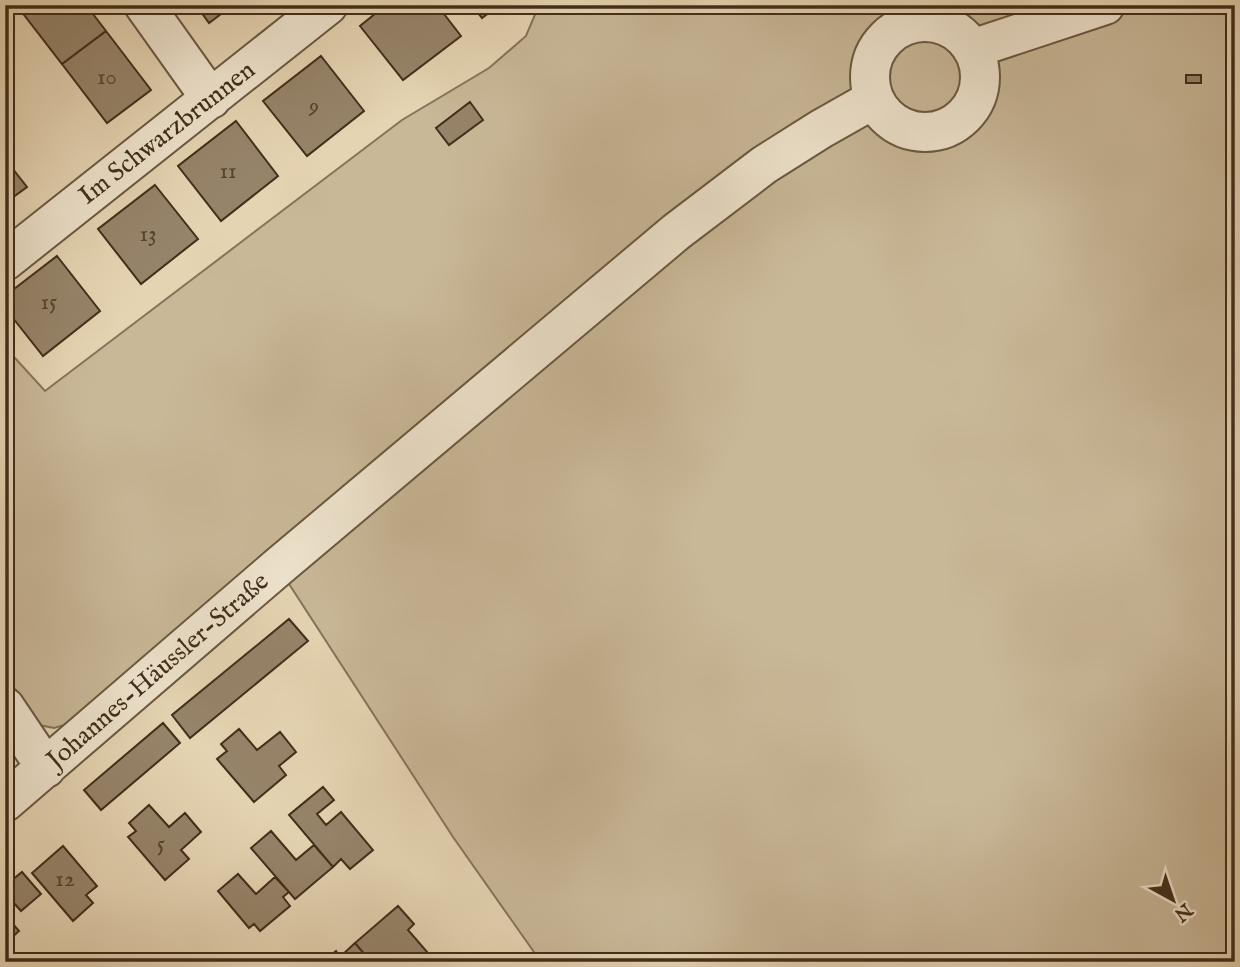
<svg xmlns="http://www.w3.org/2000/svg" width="1240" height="967" viewBox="0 0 1240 967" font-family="'IM FELL English',serif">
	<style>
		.green { fill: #c9b898; stroke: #85735a; stroke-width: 2 }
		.building { fill: #96846a; stroke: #412e1b; stroke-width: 2 }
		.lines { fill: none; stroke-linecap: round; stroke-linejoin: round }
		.minor-casing { stroke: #6a5841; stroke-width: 42 }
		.minor { stroke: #eee3cd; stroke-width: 38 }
		.labels { text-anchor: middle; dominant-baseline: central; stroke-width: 5; stroke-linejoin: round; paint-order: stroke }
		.number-label { font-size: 23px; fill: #56442f }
		.street-label { font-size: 26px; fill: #412e1b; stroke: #eee3cd }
	</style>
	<rect width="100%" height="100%" fill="#e5d4b2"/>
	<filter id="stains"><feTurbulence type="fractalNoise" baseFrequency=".00286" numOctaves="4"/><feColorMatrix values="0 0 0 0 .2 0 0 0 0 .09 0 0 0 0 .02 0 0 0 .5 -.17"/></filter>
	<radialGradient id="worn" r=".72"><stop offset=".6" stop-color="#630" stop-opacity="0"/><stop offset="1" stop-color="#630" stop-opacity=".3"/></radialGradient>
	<path class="green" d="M539 5H1235V962H541L453 837 278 567 85 719 54 728 39 725 5 674V347L45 391 402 120 489 68 526 36Z"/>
	<path class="building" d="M20 5H86L106 31 62 64 18 7Z
		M196 5H233L209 23Z
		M386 5H437L461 36 403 80 360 26Z
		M472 5H499L482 18Z
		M106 31 151 90 107 123 62 64Z
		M1231 54 1235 55V82L1228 81Z
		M321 56 364 111 307 156 263 101Z
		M1186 75H1201V83H1186Z
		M470 102 483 120 449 145 436 128Z
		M236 121 278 176 221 221 178 166Z
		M5 159 27 187 5 203Z
		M155 185 198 239 141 284 98 229Z
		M57 256 100 311 43 356 5 308V296Z
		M289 619 308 641 190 738 172 715Z
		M163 723 180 743 101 810 84 790Z
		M239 729 257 750 280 732 296 752 279 766 286 775 254 802 217 759 227 751 221 744Z
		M323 787 334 800 317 814 326 825 341 812 373 850 350 869 341 859 333 867 289 815Z
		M149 805 169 827 185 813 201 832 181 850 189 859 165 880 128 837 136 831 129 823Z
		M271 831 296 860 314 845 333 867 295 899 251 848Z
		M63 846 97 886 86 895 93 903 73 921 32 873Z
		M22 872 41 894 21 911 5 893V886Z
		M238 874 256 894 275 877 289 892 283 897 290 906 260 931 254 924 249 928 218 891Z
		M398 906 414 924 408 930 434 960 432 962H371L355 943Z
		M5 915 19 931 8 941 13 947 5 954Z
		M355 943 371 962H323L336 951 340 957Z"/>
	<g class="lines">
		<defs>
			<path id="minor" d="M144 5 211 99
				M870 77a55 55 0 1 1 110 0a55 55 0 1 1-110 0Z
				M972 49 1105 5
				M5 261 328 5
				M5 707 46 768
				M5 802 278 567 676 232 764 165 821 129 874 99"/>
		</defs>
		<use href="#minor" class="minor-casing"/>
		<use href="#minor" class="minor"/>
	</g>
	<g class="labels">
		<g class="number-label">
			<text x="107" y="77">10</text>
			<text x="314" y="106">9</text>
			<text x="228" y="171">11</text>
			<text x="148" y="234">13</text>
			<text x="49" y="302">15</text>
			<text x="161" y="844">5</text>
			<text x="65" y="879">12</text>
		</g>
		<g class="street-label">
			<text transform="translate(167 133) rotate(-38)">Im Schwarzbrunnen</text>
			<text transform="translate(158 671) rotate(-41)">Johannes-Häussler-Straße</text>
		</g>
	</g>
	<rect width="1240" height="967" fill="none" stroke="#e5d4b2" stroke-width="28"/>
	<rect x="7" y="7" width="1226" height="953" fill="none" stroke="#412e1b" stroke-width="3.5"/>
	<rect x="14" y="14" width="1212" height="939" fill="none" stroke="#412e1b" stroke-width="2"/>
	<g transform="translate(1173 900) rotate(140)" stroke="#eee3cd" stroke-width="5" paint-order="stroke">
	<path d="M0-5L12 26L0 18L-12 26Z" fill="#412e1b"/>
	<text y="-10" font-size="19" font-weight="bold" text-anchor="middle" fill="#412e1b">N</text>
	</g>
	<rect width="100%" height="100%" filter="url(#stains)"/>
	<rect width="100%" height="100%" fill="url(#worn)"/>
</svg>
